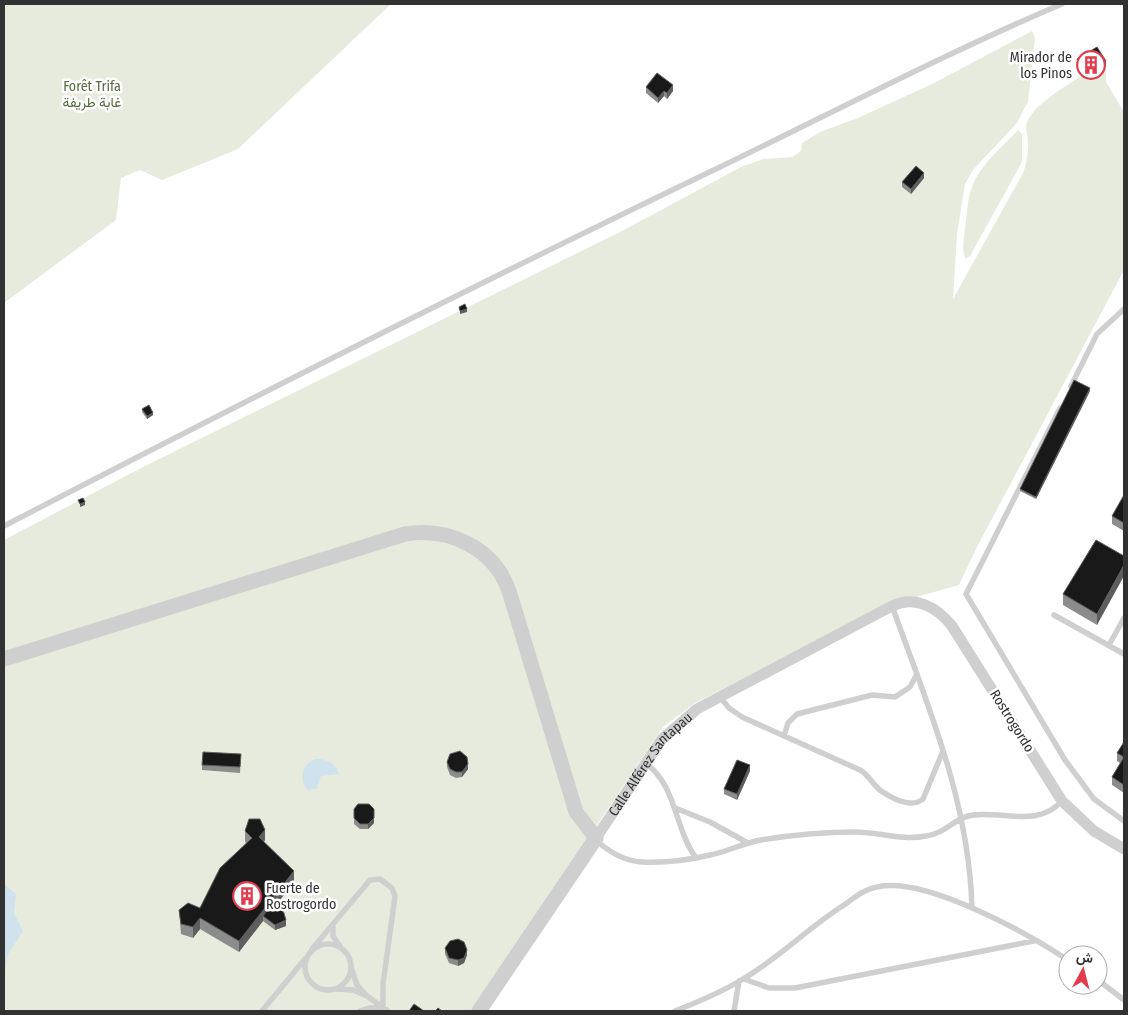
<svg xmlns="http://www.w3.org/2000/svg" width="1128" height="1015" viewBox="0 0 1128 1015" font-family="'Fira Sans Condensed',Vazirmatn,sans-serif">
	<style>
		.green { fill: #e6ebde }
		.water { fill: #cfe2ed }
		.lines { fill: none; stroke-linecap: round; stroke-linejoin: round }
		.service { stroke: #cfcfcf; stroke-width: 5.5 }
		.minor { stroke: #cfcfcf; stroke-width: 11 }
		.tertiary { stroke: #cfcfcf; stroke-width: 15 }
		.wall { fill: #8c8c8c }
		.shaded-wall { fill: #5e5e5e }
		.building { fill: #191919; stroke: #5e5e5e }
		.labels { text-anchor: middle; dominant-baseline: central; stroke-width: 5; stroke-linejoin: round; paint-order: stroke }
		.poi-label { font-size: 14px; fill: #323232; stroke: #fff; text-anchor: end }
		.park-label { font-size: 14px; fill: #576d40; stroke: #fff }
		.street-label { font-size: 14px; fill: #323232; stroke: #fff }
	</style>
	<rect width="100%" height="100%" fill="#fff"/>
	<path class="green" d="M4 4H391L238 149 162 180 140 170 121 178 116 220 4 303Z
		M1032 31 1035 38 1028 102 1016 124 973 170 965 184 957 234 953 299 1023 173C1027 163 1028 153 1028 142 1028 137 1026 132 1026 127 1028 107 1068 85 1083 75L1085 78 1106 66V82L1124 112V270L978 545 959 585 895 603 695 703 663 727 472 1011H4V540L141 468 622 231 741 167 763 159 792 157 801 151 802 143 822 131 858 118 934 83Z
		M1018 130 1022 134V162L970 256 966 259C961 250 964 239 965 229 967 215 967 200 972 187 979 166 1003 146 1018 130Z"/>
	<path class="water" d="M316 759C327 759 336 763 339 774L321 776 317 788 308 790C298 780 302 763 316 759Z
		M4 884 16 894 14 913 23 931 8 954 4 978Z"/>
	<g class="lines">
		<path class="service" d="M1071 386 1097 334 1124 309
			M1060 408 966 594 1065 760 1094 799 1124 821
			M4 526C241 403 479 283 720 167 834 112 946 53 1062 4
			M892 606C928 706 969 801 972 908
			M1054 615 1124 654
			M1109 645 1124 618
			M719 696 729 708 742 717 860 770C869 775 872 784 880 790 891 798 911 809 923 799L943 751
			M784 736 788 723 797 714 872 695 895 697 910 687 917 674
			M645 763C677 785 674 828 696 858
			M675 808 710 822 748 843
			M596 840C609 852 624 861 642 862 664 863 689 860 710 855 727 852 743 843 761 840 791 835 825 832 855 832 879 832 902 841 926 836 947 833 955 817 973 815 1005 811 1037 828 1062 801
			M333 926V936L340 946
			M305 967a23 23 0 1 1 46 0a23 23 0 1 1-46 0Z
			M312 949 370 880 380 879 392 888 395 896 383 984V1008H369L360 1011
			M744 979 769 988H795L1034 941
			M1098 980 1124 1000
			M337 989 353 990 367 996 357 985 352 970
			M367 996 388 1011
			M262 1011 305 959
			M675 1011C698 1002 722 992 743 979 779 958 809 927 844 905 854 898 864 889 877 887 925 876 1027 933 1068 960
			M734 1011 739 981"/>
		<path class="minor" id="s1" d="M596 838 662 739 697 709 892 606C915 595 937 607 952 626L1062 801 1094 831 1124 849"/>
		<path class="tertiary" d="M4 659 405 534C449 527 494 548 509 591L576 812 596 838 479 1011"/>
	</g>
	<path class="wall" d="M1077 59 1106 66 1085 78 1077 64Z
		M646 87 673 91 667 99 664 96 658 103 646 93Z
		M924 178 911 194 902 187V182Z
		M1090 391 1036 499 1020 491V489Z
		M142 409 153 415 147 419 142 412Z
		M1124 495V531L1112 524V516Z
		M1124 556 1097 625 1063 605V594Z
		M1124 742V793L1112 785V777L1120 763 1117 761V753Z
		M241 754 240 773 202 770V765Z
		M447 762 468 769 462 777 456 778 450 775 447 767Z
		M750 771 737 800 724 794V789Z
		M354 809 374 823 368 829H360L354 824Z
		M245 831 265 840 264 842 294 882 275 906 286 926 275 930 263 921 239 952 200 929 193 938 181 934 179 910 200 908 246 843 245 841Z
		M445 948 467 955 464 963 458 966 449 963 445 954Z"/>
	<path class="shaded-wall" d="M1106 61V66L1085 78V73Z
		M673 85V91L667 99V93Z
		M664 91V96L658 103V98Z
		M924 173V178L911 194V189Z
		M467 309V312L460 314V311Z
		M1090 388V391L1036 499V497Z
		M153 413V415L147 419V416Z
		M85 502V505L80 507V504Z
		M1124 565V576L1097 625V614Z
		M468 764V769L462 777V772Z
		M750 765V771L737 800V794Z
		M374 818V823L368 829V824Z
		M265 830V840L259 848V837Z
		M294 871V882L266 918 263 916V921L239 952V941Z
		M200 918V929L193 938V927Z
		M286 920V926L275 930V925Z
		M467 950V955L464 963 458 966V960Z"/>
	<path class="building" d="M1097 47 1106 61 1085 73 1077 59Z
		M657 73 673 85 667 93 664 91 658 98 646 87Z
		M916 166 924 173 911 189 902 182Z
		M465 304 467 309 460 311 459 307Z
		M1074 380 1090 388 1036 497 1020 489Z
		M149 405 153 413 147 416 142 409Z
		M1124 495V523L1112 516Z
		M83 498 85 502 80 504 78 500Z
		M1096 540 1124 556V565L1097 614 1063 594Z
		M1124 742V785L1112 777 1124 757 1117 753Z
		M460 751 467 757 468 764 462 772H456L450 769 447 762 450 754Z
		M203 752 241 754 240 767 202 765Z
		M737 760 750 765 737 794 724 789Z
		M358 804H369L374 809V818L368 824H360L354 818V809Z
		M249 819H260L265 830 259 837 294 871 239 941 200 918 193 927 181 924 179 910 188 903 200 908 220 868 252 838 245 831Z
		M272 904 283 910 286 920 275 925 263 916Z
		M458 939 464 942 467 950 464 958 458 960 449 958 445 948 450 941Z
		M414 1004 424 1011H409Z
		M438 1008 442 1011H435Z"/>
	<defs>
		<symbol id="building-ring" viewBox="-11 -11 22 22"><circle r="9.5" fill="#fff" stroke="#e03d4e" stroke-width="1.5"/><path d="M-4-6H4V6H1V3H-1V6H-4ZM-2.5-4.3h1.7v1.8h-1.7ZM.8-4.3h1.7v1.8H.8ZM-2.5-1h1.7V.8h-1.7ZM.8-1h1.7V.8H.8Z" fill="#e03d4e"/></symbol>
	</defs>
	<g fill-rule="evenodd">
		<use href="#building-ring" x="1075" y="49" width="32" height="32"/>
		<use href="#building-ring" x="231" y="880" width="32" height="32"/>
	</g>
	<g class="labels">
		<g class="poi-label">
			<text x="1072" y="57">Mirador de<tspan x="1072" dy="16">los Pinos</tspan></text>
			<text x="266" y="888" text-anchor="start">Fuerte de<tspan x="266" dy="16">Rostrogordo</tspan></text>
		</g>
		<g class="park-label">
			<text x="92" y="86">Forêt Trifa<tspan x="92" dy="16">غابة طريفة</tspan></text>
		</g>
		<g class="street-label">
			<text transform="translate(1012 721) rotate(58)">Rostrogordo</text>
			<text stroke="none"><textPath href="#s1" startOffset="92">Calle Alférez Santapau</textPath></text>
		</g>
	</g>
	<rect width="1128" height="1015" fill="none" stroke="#323232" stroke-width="10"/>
	<g transform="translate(1083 970) rotate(7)"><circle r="24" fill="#ffffff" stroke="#adadad"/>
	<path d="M0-4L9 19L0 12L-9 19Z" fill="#e03d4e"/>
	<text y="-8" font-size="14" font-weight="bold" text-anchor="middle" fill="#323232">ش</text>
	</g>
</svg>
